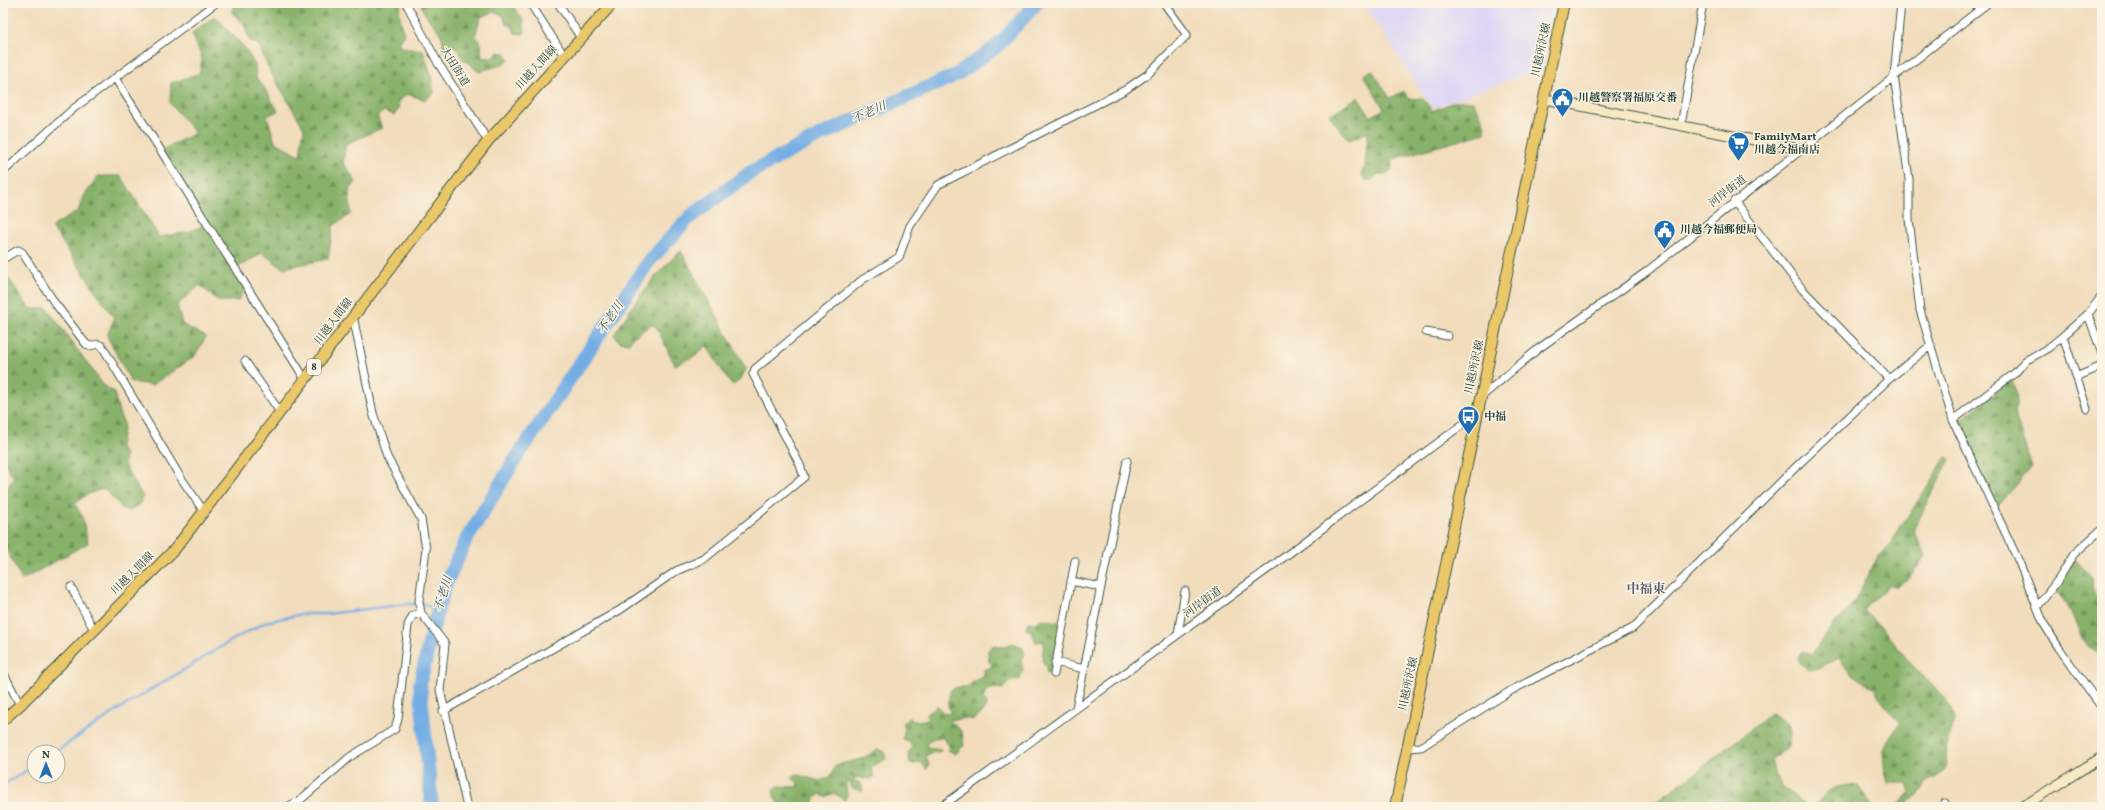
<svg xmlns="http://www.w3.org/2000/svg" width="2105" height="810" viewBox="0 0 2105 810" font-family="Vollkorn,'Noto Serif JP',serif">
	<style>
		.built { fill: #ddd5f6 }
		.forest { fill: url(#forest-firs); stroke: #54784f }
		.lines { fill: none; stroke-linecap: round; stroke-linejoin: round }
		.stream { stroke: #73ade3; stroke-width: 2.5 }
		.river { stroke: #73ade3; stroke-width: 14 }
		.street-casing { stroke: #3e5548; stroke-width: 9 }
		.secondary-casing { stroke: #3e5548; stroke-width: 11 }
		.primary-casing { stroke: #3e5548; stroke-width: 12 }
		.street { stroke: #fff; stroke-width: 7 }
		.secondary { stroke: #f7e9c3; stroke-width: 9 }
		.primary { stroke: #eac769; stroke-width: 10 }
		.labels { text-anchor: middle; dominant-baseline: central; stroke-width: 3; stroke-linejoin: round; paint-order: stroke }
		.shield { fill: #fcf5e5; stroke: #617469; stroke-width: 1 }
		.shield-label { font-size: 10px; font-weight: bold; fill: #1f3d34 }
		.street-label { font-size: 11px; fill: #1f3d34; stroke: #fcf5e5 }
		.poi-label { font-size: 11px; font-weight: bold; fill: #1f3d34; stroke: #fcf5e5; text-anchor: start }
		.water-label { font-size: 12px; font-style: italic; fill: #345960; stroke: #fcf5e5 }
		.quarter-label { font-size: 13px; font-weight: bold; fill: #5a6273; stroke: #fcf5e5 }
	</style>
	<defs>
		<pattern id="forest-firs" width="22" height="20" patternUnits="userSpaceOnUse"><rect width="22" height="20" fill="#88b26a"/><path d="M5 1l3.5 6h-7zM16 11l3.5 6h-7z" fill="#6f9258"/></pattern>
	</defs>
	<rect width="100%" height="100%" fill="#fcf5e5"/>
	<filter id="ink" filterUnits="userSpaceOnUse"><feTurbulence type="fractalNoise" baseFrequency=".025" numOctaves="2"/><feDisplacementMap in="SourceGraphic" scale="8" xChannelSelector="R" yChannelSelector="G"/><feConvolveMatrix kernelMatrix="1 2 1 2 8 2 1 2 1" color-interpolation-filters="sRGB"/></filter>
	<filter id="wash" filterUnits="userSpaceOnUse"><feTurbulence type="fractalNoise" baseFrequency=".012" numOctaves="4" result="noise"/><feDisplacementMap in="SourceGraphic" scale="16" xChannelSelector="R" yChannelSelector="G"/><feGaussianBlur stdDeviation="0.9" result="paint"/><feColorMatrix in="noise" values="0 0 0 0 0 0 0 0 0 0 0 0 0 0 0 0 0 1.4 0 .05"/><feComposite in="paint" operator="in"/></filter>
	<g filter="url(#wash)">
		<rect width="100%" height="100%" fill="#f1dcbb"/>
		<path class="built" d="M1363 3H1556L1543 71 1532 74 1531 72 1432 108Z"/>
		<path class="forest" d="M234 3H401L399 12 404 35 398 43 403 47 423 50 431 74 434 93 425 100 408 94 398 101 399 109 394 115 384 111 377 116 382 128 346 144 343 162 356 182 349 191 351 214 333 226 328 259 283 268 262 253 237 268 246 287 238 301H218L200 285 177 305 182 324 206 337 194 357 152 385 131 382 107 336 114 318 52 227 78 211 83 198 98 176H121L159 237 189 232 206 224 160 151 195 133 170 103 171 83 200 73 202 58 192 33 215 16 245 48 255 65 256 78 264 87 278 111 267 116 275 142 300 155 304 128 267 66 259 45 250 41 243 22 232 13Z
			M421 3H511L523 20 525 33 522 34 515 33 512 26 506 24 503 15 493 12 481 17 475 36 481 43 482 58 492 57 498 52 505 53 509 59C502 67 489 67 480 72 473 69 472 63 463 59L458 49 453 46 446 51 442 50C448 29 424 23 421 3Z
			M1372 70 1390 98 1404 91 1409 99 1423 98 1432 111 1457 101H1473C1478 112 1486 119 1485 133L1393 159 1391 170 1385 174H1378L1372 180H1365L1361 173 1365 167 1368 132 1349 140 1329 115 1358 97 1371 117 1384 109 1364 75Z
			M681 251 746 369 740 380 733 385 730 383 706 345 699 354 675 365 656 326 651 325 633 337 629 343 620 342 614 335C633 305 654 274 681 251Z
			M3 271 30 309 47 308 104 386 114 392 120 416 124 423 120 447 125 455 124 465 143 497 140 504 129 511 122 508 105 489C93 491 84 495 75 504L82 516 88 543 22 580 3 543V494L14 478 3 460Z
			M2011 379 2016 391 2017 402 2014 412 2032 467 1997 507 1959 424 1960 421Z
			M1946 457 1950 459 1913 531 1926 555 1911 576 1895 588 1888 584C1882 598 1871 597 1864 610L1885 631 1910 663 1945 698 1955 718C1953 725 1950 732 1948 739 1942 762 1955 771 1926 782 1922 793 1916 798 1906 804V807H1896L1910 792 1907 783H1888C1880 749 1881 751 1900 723L1881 700 1875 689 1850 673 1839 658 1818 668 1808 670 1801 664 1798 658 1803 651 1812 654 1834 624 1845 614 1855 601 1877 558 1890 546 1901 525 1907 518Z
			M2075 559 2091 577 2092 591 2096 598 2102 594V652L2100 654C2097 652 2092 650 2090 648 2074 631 2074 603 2053 591Z
			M1042 619C1046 620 1059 622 1061 623L1058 632 1062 653 1051 673 1046 672 1047 667 1042 661 1044 641 1036 642 1031 631 1026 629 1028 622 1034 623Z
			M1013 643C1021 646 1025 647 1024 656L1021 659 1023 670 1020 679 1008 682 1003 689 993 688 986 690 983 698 987 702C984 712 982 715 972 720L968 718 950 720 951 723 955 724 962 732 964 746 960 748 959 751 955 754 948 750 949 746 943 738H934L926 744 927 747 941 749V751L926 755 929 766 926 770 923 764 920 762 915 764 910 763 908 753 912 748 910 742 903 739 904 731 902 723 909 718 913 721 926 720 928 717 926 714 929 711 934 709 937 705 943 713 948 714 951 712 948 706 950 691 957 687H968L974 681 984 677V669L989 668 992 665 989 662 988 650 994 645 1001 647Z
			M1772 713 1789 726 1790 732 1789 747 1771 759 1775 776 1783 787 1806 806H1815C1827 789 1836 784 1858 786L1873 807H1648L1694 774Z
			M878 749 884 751 886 759 871 767 874 777 870 779 855 777 854 780 861 784 863 791 851 788V782L846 783C845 790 850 795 844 800L834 793 825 797 820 794 814 799 815 807H781L775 798 773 791 777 786 797 787 798 783 792 778 796 774 820 781 830 777 836 765 862 759Z"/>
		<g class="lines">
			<path class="stream" d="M55 752 121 708 234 639 266 622 302 614H327L407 604H423L438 610
				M3 785 34 766"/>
			<path class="river" d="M432 807 420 684 432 631 445 585 466 540 513 463 649 261 690 217 751 172 821 135 956 75 997 46 1037 3"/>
		</g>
	</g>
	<g filter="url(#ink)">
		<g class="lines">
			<defs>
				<path id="street" d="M406 3 438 63 488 141
					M530 3 565 57
					M558 3 581 38
					M1901 3 1894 76 1909 179V219L1920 310 1953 420 2019 562 2044 624 2059 648 2102 708
					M115 78 305 379
					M1681 125 1703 3
					M3 172 73 109 216 3
					M1734 201 1803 290 1889 379
					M3 259 18 250 22 252 54 302 86 344 90 346 98 344 102 346 179 475 205 513
					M2088 314 2102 354
					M353 316 373 413 387 457 421 519 426 549 419 601 421 613 445 644 440 690 467 807
					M1426 332 1448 336
					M2063 336 2087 409
					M245 361 280 412
					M2076 377 2102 366
					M1481 397 1538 349 1646 272 1988 3
					M1953 420 2015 373 2025 361 2048 348 2063 336 2088 314 2102 296
					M1071 581 1101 587
					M71 587 94 630
					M2038 606 2058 580 2074 554 2102 529
					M1178 634 1185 591
					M1055 662 1084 669
					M3 672 20 705
					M1054 674 1075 561
					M1076 708 1127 461
					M443 711 620 610 676 571 704 559 804 477 800 465 753 374 755 369 862 280 899 257 910 226 938 185 1125 90 1148 74 1187 35 1164 3
					M1407 748 1421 747 1512 690 1633 628 1801 462 1889 379 1931 345
					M1945 803 1947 807
					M287 807 299 801 350 757 395 729 398 719 408 625 413 615 421 613
					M941 807 1268 569 1463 424 1477 417"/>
				<path id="secondary" d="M1545 99 1800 149
					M2022 807 2102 757"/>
				<path id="primary" d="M3 720 20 705 175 549 488 141 613 3
					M1395 807 1564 3"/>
			</defs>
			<use href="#street" class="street-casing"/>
			<use href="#secondary" class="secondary-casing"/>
			<use href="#primary" class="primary-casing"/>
			<use href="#street" class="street"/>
			<use href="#secondary" class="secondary"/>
			<use href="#primary" class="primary"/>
		</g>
	</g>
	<defs>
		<symbol id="civic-pin" viewBox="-11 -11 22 30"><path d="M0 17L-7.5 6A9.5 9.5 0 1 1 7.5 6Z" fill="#1f6fb2" stroke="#fcf5e5"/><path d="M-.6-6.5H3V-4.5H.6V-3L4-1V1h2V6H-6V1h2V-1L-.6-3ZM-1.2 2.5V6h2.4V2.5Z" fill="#fff"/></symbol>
		<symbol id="supermarket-pin" viewBox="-11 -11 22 30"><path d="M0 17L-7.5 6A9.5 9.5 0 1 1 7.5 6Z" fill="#1f6fb2" stroke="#fcf5e5"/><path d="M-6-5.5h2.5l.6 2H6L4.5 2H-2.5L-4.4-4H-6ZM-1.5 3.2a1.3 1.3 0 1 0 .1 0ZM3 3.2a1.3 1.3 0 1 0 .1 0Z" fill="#fff"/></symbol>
		<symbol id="bus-pin" viewBox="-11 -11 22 30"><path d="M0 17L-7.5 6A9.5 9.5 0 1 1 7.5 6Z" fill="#1f6fb2" stroke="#fcf5e5"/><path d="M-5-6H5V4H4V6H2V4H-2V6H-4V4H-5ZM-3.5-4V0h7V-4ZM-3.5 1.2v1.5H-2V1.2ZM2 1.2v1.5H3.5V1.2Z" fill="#fff"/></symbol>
	</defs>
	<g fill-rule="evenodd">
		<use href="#civic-pin" x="1550" y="86" width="25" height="34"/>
		<use href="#supermarket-pin" x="1726" y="130" width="25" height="34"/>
		<use href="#civic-pin" x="1652" y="218" width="25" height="34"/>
		<use href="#bus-pin" x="1456" y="404" width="25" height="34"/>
	</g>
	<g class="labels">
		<rect class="shield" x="307" y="359" width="14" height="16" rx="3"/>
		<g class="shield-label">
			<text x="314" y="367">8</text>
		</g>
		<g class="street-label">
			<text transform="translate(1542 50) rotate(-78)">川越所沢線</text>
			<text transform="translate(454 67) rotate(58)">大田街道</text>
			<text transform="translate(537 68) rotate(-48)">川越入間線</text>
			<text transform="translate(1728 192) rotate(-38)">河岸街道</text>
			<text transform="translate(334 322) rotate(-53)">川越入間線</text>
			<text transform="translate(1475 367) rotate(-78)">川越所沢線</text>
			<text transform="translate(133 574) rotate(-45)">川越入間線</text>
			<text transform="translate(1203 603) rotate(-36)">河岸街道</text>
			<text transform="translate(1409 684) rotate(-78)">川越所沢線</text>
		</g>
		<g class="poi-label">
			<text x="1578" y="98">川越警察署福原交番</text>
			<text x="1754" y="137">FamilyMart<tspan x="1754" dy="13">川越今福南店</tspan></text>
			<text x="1680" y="230">川越今福郵便局</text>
			<text x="1484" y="417">中福</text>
		</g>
		<g class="water-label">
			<text transform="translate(869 113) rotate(-24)">不老川</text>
			<text transform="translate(611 318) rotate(-56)">不老川</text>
			<text transform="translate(444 594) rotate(-73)">不老川</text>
		</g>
		<g class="quarter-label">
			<text x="1646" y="590">中福東</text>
		</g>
	</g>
	<rect width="2105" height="810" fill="none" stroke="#fcf5e5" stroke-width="16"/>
	<g transform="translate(46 764)"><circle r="19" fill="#fcf5e5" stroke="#a4ab9e"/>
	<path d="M0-3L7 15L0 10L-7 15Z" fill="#1f6fb2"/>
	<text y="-6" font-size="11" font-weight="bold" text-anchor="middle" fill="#1f3d34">N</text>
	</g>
</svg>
